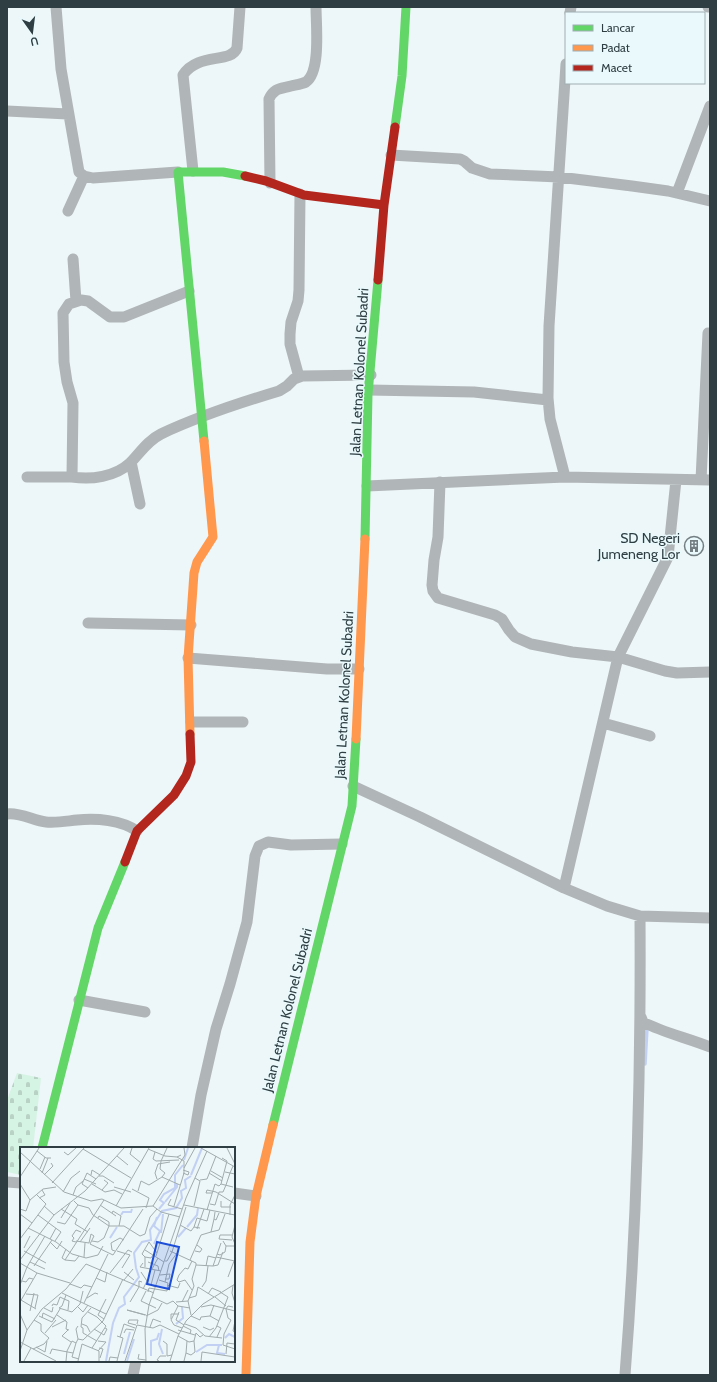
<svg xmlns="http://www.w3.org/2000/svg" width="717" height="1382" viewBox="0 0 717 1382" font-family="Cabin,sans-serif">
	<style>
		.cemetery { fill: url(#cemetery-stones) }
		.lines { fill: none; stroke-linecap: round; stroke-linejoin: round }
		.stream { stroke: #c2d0f3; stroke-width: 3.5 }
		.street { stroke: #b0b5b7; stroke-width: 11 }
		.fast { stroke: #63d668; stroke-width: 9 }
		.slow { stroke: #ff974d; stroke-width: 9 }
		.jam { stroke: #b3261e; stroke-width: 9 }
		.labels { text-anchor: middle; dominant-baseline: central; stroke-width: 3; stroke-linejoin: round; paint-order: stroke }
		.street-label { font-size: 14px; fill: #2f3e42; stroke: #e9f9fc }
		.poi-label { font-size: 14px; fill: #2f3e42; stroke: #e9f9fc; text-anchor: end }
		.inset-river { fill: none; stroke: #c2d0f3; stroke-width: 2 }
		.inset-road { fill: none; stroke: #a1acaf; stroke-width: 1 }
		.view { fill: #1d4ed8; fill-opacity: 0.15; stroke: #1d4ed8; stroke-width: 2 }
		.inset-edge { fill: none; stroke: #2f3e42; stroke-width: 2 }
	</style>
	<defs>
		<pattern id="cemetery-stones" width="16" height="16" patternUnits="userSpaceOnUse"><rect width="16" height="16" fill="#d6f4e4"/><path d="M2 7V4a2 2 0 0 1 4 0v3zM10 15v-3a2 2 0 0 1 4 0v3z" fill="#b8d2c5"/></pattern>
	</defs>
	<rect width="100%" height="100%" fill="#edf6f8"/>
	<path class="cemetery" d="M17 1073 41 1078 33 1148H21V1175L7 1172V1100Z"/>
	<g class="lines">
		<path class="stream" d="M645 1064 647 1028"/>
		<path class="street" d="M56 7 61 69 79 172 84 176 93 178 178 172
			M708 7H710
			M570 13 571 7
			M7 111 68 114
			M391 155 460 159 464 161 472 168 490 174 559 177 632 186 668 191 710 201
			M193 171 183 75C198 52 231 64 237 48L240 7
			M270 183 269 99C274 88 280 89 291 86 295 85 302 84 306 82 321 72 316 24 316 7
			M677 193 710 106
			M68 211 84 176
			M73 259 76 301
			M189 291 124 317H110L88 301 81 300 69 304 63 313 64 362 67 382 73 403 72 477C91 480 115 477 130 463 140 453 147 441 161 434 199 416 239 403 279 391L287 386 294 379 302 376 371 375
			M299 377 290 344V334L291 322 298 301 299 290 300 194
			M369 390 474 392 548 400
			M131 462 140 504
			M27 477H72
			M565 477 550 419 548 398 549 326 566 64
			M701 480 708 333
			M440 482 438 537 434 560 432 585 433 591 438 598 495 615 502 619 509 630 515 637 531 644 572 652 618 657 665 671 677 673 710 672
			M367 486 565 477 710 480
			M88 623 191 625
			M188 658 327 669H359
			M191 722H243
			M603 723 650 736
			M353 786 420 817 564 888 607 906 640 916 710 918
			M7 814C20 812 34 821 46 822 57 823 67 821 77 820 97 818 121 820 137 831
			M564 888 618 657 668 557 676 480
			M79 1000 145 1012
			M641 1017 643 1022C664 1033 688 1038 710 1047
			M192 1148 201 1095 216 1029 230 984 247 922 255 856 259 846 268 842 291 845 342 844
			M7 1182 21 1183
			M234 1193 256 1196
			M133 1375 136 1361
			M625 1375C637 1222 641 1069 640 916"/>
		<path class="fast" d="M395 127 402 76 406 7
			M204 441 178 172H223L245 176
			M365 539 368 394 378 280
			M273 1125 352 806 356 739
			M42 1148 98 928 125 862"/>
		<path class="slow" d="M190 734 188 658 194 573 197 562 213 537 204 441
			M356 739 365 539
			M246 1375 250 1242 256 1196 273 1125"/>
		<path class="jam" d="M245 176 266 181 304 195 384 205
			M378 280 384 205 395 127
			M125 862 137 831 174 795 186 776 191 762 190 734"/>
	</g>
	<defs>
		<symbol id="building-ring" viewBox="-11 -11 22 22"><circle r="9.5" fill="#e9f9fc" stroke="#727e82" stroke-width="1.5"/><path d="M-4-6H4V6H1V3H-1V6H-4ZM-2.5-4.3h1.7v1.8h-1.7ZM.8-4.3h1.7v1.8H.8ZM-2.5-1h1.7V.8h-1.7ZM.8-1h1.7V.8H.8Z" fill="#727e82"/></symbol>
	</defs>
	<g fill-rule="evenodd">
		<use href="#building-ring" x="683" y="535" width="22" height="22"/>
	</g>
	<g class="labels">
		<g class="street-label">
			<text transform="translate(359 372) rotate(-87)">Jalan Letnan Kolonel Subadri</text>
			<text transform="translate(344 695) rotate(-87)">Jalan Letnan Kolonel Subadri</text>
			<text transform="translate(287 1010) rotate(-76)">Jalan Letnan Kolonel Subadri</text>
		</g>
		<g class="poi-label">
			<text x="680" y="538">SD Negeri<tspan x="680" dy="16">Jumeneng Lor</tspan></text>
		</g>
	</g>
	<g transform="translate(20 1147)">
		<rect width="215" height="215" fill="#edf6f8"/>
		<path class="inset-river" d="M164 13 168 1M171 28 182 1M145 55 157 40V37M139 62 144 56 140 53 144 47 155 41V28L163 18M101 68 103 65H111L112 62M167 80 177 68 178 61M141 86 143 67M158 90 166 81M90 91 97 80M134 97 140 84 134 79 137 70M116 121 114 106 122 95 131 93 130 83 142 64 156 61 162 51 161 44 166 41 165 33 171 29M156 177 163 171 162 160M142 182 139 197 143 207M205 191 209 187 215 190M199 198 197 206 205 207M176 205 187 198H202M104 207 110 185M131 209V194L137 192 139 186M86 214 93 176 99 161 105 157 104 150 119 130 116 121M107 214 114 192"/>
		<path class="inset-road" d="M112 1 110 7 121 16M147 1 141 14 140 22 145 26 142 30 160 38M181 1 215 20M207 1 215 17M63 2 111 31M128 2 145 9 157 10M17 4 26 11H31M0 5 44 45 71 54 82 52 101 61 133 59M44 5 48 8 56 1M135 5 133 12 136 14 159 13M97 9 108 18M202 11 207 14 201 37 213 40M213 19 210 26 215 27M164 21 175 1M20 22 25 10M163 23 169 25 168 28 163 26M191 24 203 31M205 25 210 26 206 38M22 26 28 11M189 26 202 34M24 28 33 19 31 16M71 28 72 23 80 28M79 29H83L94 36M0 30 19 1M64 32 76 37M137 32 135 26 138 17 150 15M180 33 187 32 196 9M32 36 64 1M0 37 10 53 23 42 36 40M72 37 85 45 94 43 102 47M94 40 111 45M68 41 62 37 67 26 76 32M112 42 129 51 126 61M82 43 88 36 84 33M118 44 121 34 129 38 142 30M43 45 51 31 60 24M192 46H186L187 43 196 45 215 57M53 48 56 40 63 34M19 51 25 48 22 43M151 52 148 58 162 62M201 54V60H211M190 57 195 58 199 45H203L206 38M58 58 69 61 73 68M80 58 96 69M164 58 215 68M24 59 34 68M96 59 129 1M133 59 165 8 164 1M133 59 141 65 160 70M154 59 164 26V14L157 10 161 8M174 59 180 34 175 31M0 62 6 64 10 53M41 62 57 72 55 77 68 85M187 63 195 37 199 39 201 37M195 65 194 72 196 73 199 66M92 66 93 64 101 69 99 79M0 67 12 76 0 92M18 68 41 85 35 94M73 68 89 79H104L120 89 125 87 130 70 137 62M210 68V58L215 48M41 71 50 56M78 71 79 69 89 75V79M37 75 45 77 58 58 54 54M12 76 26 57 17 48M160 78 171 84 174 80M215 78 212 90 215 97M8 81 36 95 52 107 66 111 78 108 83 99M180 81 174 80 177 71 187 74 190 63M177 82 184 62M191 85 199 83 205 67M212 88H200L199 92 212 93M30 92 36 81M56 94 69 96 71 87 74 89 70 97 93 108 123 62M72 94 78 95 84 91 89 79M203 94 206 99H215M30 95 37 102 42 94M56 95 52 94 54 91 52 89 56 83 61 85M60 95 70 81M4 101 10 89M125 103 144 115M4 104 26 116M95 104 92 103 91 96 100 91 104 93M97 104 110 108 102 121M150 104 176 116V118L193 119 201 96M175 104 180 105 182 102 177 98M152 105 166 60M197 107 200 108 205 105 206 99M59 109 55 114 45 113 84 53M136 109 149 67M64 110 65 96M125 110 122 107 129 95 137 106M196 110 215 114M0 113 34 68 65 44 104 1M45 113 42 111 46 102M170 113 181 88 191 85 194 72M145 114H147L152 105M10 115 25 122M128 115 138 119 139 124M0 116 17 126 0 155M123 116 120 120 141 124M14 119 32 93M186 119 188 109 196 111M193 119 198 118 203 105M125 120V110L131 111 133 108M132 122 138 111M135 123 131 138 136 140M104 125 114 133M121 125 127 134 123 142M17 126 50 136M90 126 108 103 112 105M140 128 150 127 149 132H145M208 130 214 114M76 131 85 135 87 125M104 133 113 122M139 133 145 135 149 117 157 106M2 134 6 135 9 131 13 132M159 135 157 133 159 128 165 121 168 122 172 114M159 135 165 133 172 143M50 137 61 141 64 138 72 140M0 138 7 120 25 89M147 138 158 141 160 136M213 138 212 146 215 156M182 140 186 134 188 119M126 144 121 154 136 161M128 145 129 141 147 144 148 136 145 135M42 146 86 167M6 147 18 148 15 161M188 147 192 141 201 145M46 148 42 159 39 161 52 165 60 157 63 144M132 150 147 157 153 154 158 159 170 161M195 150 206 159M67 151 75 146 78 147M169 151 176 149 178 140 194 150M44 152 49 154 48 163M1 153 16 162M110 155 119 140V134L122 135M156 155 168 154M162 155 168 143M64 156 88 107M194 158 190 169 199 174M32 159 33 157 37 158 40 150 44 152M158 159 151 173 154 178 162 181M58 160 63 165 68 158M181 160 191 158 215 164M213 160 208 159 206 162 208 171 211 173 204 187 203 198 215 202M24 161 32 165 33 160M71 161 62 171 61 180 63 181V186L77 194M10 164 14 146M68 165 77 170 86 179 72 201M159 165 156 173 164 178M0 167 7 183 0 204M37 168 47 175 46 182 49 183M125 168 107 163 126 168M171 168 168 154 174 139 172 132 176 118M19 169 32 175 40 162M126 169 138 163 142 156M171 169 180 173 181 170 190 169M22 171 23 166 35 172M84 172 78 168 86 152M151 172V167H159M215 174 213 184 215 185M62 177 67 179 70 185M165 177 176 181 185 189 202 191M116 178 108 176 109 173H118L117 177M163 179 171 183 170 187M197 179 201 181 197 190M32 180 46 173M130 180 133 172 141 175M183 180 190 183 194 181M74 182 84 188 87 182 85 181M7 183 22 162 46 142 66 117 134 146M48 183 42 189 51 195M158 183 175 188M25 186 36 173M104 186 106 182 114 183M158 189 169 195 174 194 176 186 180 190 183 188M100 190 104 177 115 181M189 190 196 181 208 150 200 145M58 192 56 182 58 179M78 194 86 195 78 204M143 194 147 197V209L152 208M0 195 36 214M56 196 52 210 59 212M16 200 25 205 27 194M79 201 83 202 80 211M13 202 24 197 29 191 21 184V177L14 173M166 206 167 194M30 207 32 202 53 206M119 207 118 212 126 213M206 207 207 196 215 197M4 214 11 201M46 214 47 204 52 194 56 196 58 192 63 193 83 174 103 132M58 214 62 197 79 204V214M89 214 90 210 98 211M97 214 103 191 97 189M105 214 117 178 133 181 140 178 159 187M126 214 125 182 129 158 166 51 187 4M139 214 137 213 140 209H146M150 214 158 189 166 174 183 157 215 137M164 214 166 206 171 208 175 205 174 194M181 214 182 205 215 210"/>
		<path class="view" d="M137 95 159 100 149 142 127 137Z"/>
		<rect width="215" height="215" class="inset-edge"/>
	</g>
	<rect width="717" height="1382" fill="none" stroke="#2f3e42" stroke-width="16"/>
	<rect x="565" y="12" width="140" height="72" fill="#e9f9fc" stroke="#9faeb2"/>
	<rect x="573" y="25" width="20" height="6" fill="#63d668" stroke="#9faeb2"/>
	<text x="601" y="32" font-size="12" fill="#2f3e42">Lancar</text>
	<rect x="573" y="45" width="20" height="6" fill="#ff974d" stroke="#9faeb2"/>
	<text x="601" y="52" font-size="12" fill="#2f3e42">Padat</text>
	<rect x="573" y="65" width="20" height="6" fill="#b3261e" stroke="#9faeb2"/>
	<text x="601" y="72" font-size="12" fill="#2f3e42">Macet</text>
	<g transform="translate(32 32) rotate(166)" stroke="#e9f9fc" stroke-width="3" paint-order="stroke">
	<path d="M0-3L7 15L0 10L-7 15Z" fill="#2f3e42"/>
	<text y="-6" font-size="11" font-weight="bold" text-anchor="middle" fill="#2f3e42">U</text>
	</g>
</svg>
